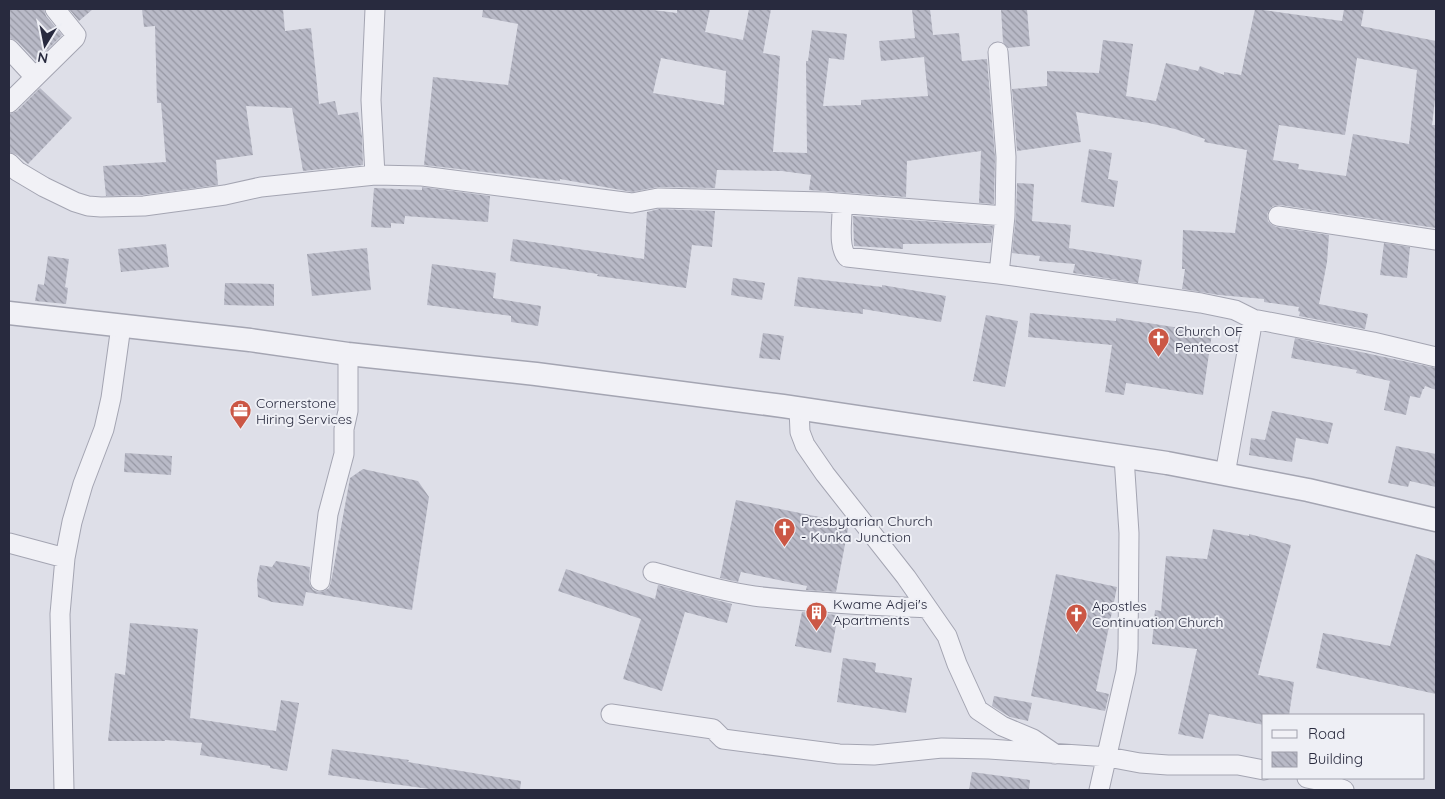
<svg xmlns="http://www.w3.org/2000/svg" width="1445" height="799" viewBox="0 0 1445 799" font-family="Quicksand,sans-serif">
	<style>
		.building { fill: url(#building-back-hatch); fill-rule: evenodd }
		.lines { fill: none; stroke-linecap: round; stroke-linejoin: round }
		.minor-casing { stroke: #a4a5b2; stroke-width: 21 }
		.tertiary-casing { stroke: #a4a5b2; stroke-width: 25 }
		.minor { stroke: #f1f1f6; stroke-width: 19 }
		.tertiary { stroke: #f1f1f6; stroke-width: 22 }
		.labels { text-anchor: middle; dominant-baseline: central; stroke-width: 4; stroke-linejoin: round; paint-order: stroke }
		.poi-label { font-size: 14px; fill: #282a3e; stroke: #eeeff5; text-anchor: start }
	</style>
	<defs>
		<pattern id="building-back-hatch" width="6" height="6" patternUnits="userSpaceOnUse" patternTransform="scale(1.25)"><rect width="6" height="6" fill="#b9bac7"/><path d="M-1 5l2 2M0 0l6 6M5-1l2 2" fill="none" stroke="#9697a3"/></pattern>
	</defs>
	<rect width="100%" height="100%" fill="#dedfe8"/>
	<path class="building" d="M9 9H44L46 16 62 35 36 61 17 41 9 38Z
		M69 9H93L79 21Z
		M142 9H283L285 31 311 28 319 104 335 101 338 115 358 112 362 136 363 165 303 171 292 108 246 106 253 155 216 160 218 185 143 195 106 196 103 166 166 162 161 103H157L155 26 144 27Z
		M483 9H645L677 13V9H710L705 32 743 40 749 9H771L763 53 780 56 773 152 807 153 806 61H808L812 30 847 34 844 60 829 58 823 106 861 105V100L928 96 924 57 881 61 879 41 915 38 912 9H930L933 35 959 33 962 61 987 59 995 157 994 204 979 203 981 151 907 161 906 197 809 190 811 175 782 171 717 170 715 188 658 187 632 192 560 179V181L424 165 433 77 508 85 518 24 482 17ZM661 58 726 71 724 105 653 93Z
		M1001 9H1027L1030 46 1008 48 1003 42Z
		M1255 9 1342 21 1344 9H1364L1361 26 1436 41V91L1432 125H1436V228L1280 205 1273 206 1270 209 1267 214 1268 221 1271 224 1276 227 1329 235 1327 262 1319 304 1368 314 1365 329 1299 316 1300 312 1298 311 1299 307 1264 302V299L1219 295 1182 289 1185 269H1182L1183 230 1235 233 1247 150 1204 142 1205 139 1175 129 1149 123 1076 112 1081 142 1017 151 1012 89 1047 86V71L1099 73 1103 40 1133 44 1126 96 1156 101 1166 63 1198 71 1200 66 1224 75V72L1241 75ZM1357 58 1417 70 1409 144 1353 134 1346 176 1298 169 1299 164 1273 160 1279 125 1345 135Z
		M40 88 72 118 28 164 17 155 9 152V114L17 111Z
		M1089 149 1112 153 1108 179 1118 181 1114 207 1081 202Z
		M1017 183 1034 184 1032 221 1071 225 1069 248 1142 260 1138 283 1073 273 1075 264 1039 261 1040 256 1012 253 1016 216Z
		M422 187 490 196 488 222 405 216 404 224 391 223V228L371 227 374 188 422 190Z
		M659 209 715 211 712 247 692 245 686 288 597 276 598 274 510 261 513 239 644 259 647 212Z
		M853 216 993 226 991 243 903 244V249L854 246Z
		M1384 243 1410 247 1407 278 1380 275Z
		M166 244 169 267 121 272 118 249Z
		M367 248 371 290 312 296 307 254Z
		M48 256 69 259 65 287 68 288 66 304 35 301 38 284 44 285Z
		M432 264 496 273 493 298 541 306 538 326 511 322V316L427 305Z
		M798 277 882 287V285L946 296 941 322 863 309V314L794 306Z
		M733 278 765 283 762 300 731 295Z
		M225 283 274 284V306L224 305Z
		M1030 313 1116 321V318L1212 333 1203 395 1126 383 1124 395 1105 392 1112 345 1028 337Z
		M986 315 1018 321 1005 387 973 381Z
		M763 333 784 336 780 360 759 358Z
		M1295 338 1436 368V390L1425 386 1424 389H1423L1420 398 1410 396 1406 415 1384 410 1390 381 1356 373 1357 370 1291 358Z
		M1272 411 1333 423 1328 444 1296 438 1292 462 1249 455 1251 438 1265 440Z
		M1396 446 1436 454V487L1410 481 1408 487 1388 483Z
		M125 453 172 456 171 475 124 472Z
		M363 469 418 481 429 497 412 610 306 592 303 606 272 602 258 597 257 579 260 565 272 567 276 561 310 567 309 580 310 585 313 590 319 592 324 591 329 588 331 582 350 478Z
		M736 500 849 523 836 592 806 590 807 586 741 572 738 582 720 578Z
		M1213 529 1249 536V534L1291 545 1258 675 1294 682 1289 715H1264V725L1209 714 1203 739 1178 734 1197 649 1152 644 1155 610 1161 611 1166 556 1207 559Z
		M1416 554 1436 561V694L1316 668 1323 633 1390 646Z
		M566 569 655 599 658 585 732 604 727 623 685 612 662 691 623 679 641 619 558 591Z
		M1056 574 1117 587 1096 691 1109 694 1105 711 1031 696Z
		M802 612 838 615 831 653 795 646Z
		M130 623 198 629 190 718 276 731 281 700 299 703 287 771 270 768V766L200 755 202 743 165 740V741H108L115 673 125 675Z
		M843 658 876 663 875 672 912 678 906 713 837 702Z
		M994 696 1032 703 1028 721 1010 717 992 706Z
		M332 749 409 760 408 762 521 781 520 790H437L328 775Z
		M972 772 1030 780 1029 790H969Z"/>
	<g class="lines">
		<defs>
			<path id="minor" d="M9 49 35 77
				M998 52 1006 157 1005 216 999 274
				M9 103 75 38 76 35 55 9
				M9 163 17 171 44 187 75 202 88 206 101 207 144 206 225 195 261 187 375 175 422 176 632 203 658 198 824 202 1005 216
				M375 175 371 100 375 9
				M842 205C843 219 837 246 847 257L999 274 1201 303 1235 310 1253 319 1373 342 1436 357
				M1278 216 1436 240
				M799 409 800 432 805 445 825 474 906 577 947 636 957 664 978 710 1002 726 1033 739 1055 754
				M1225 474 1253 319
				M9 543 65 558
				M653 572C686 581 719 591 754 596 811 603 868 605 926 608
				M320 581 328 514 344 454V429L348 411V354
				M611 714 713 729 723 739 839 754 874 755 942 748 989 749 1108 757 1140 763 1168 765H1238L1264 770
				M1307 778 1317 780 1344 790
				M64 790 60 614 65 558 72 522 83 484 104 429 111 398 121 326
				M1099 790 1126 671 1128 649 1129 533 1124 457"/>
			<path id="tertiary" d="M9 313 250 340 348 354 536 374 783 406 1167 463 1308 490 1436 520"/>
		</defs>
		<use href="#minor" class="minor-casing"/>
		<use href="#tertiary" class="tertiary-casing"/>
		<use href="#minor" class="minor"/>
		<use href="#tertiary" class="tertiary"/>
	</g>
	<defs>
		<symbol id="church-pin" viewBox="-11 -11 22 30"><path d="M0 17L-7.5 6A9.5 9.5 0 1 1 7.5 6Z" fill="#cb5745" stroke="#eeeff5"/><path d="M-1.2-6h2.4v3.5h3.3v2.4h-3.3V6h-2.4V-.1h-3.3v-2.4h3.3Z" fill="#fff"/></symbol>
		<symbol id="office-pin" viewBox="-11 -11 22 30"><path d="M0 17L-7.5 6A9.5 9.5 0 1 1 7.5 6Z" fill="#cb5745" stroke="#eeeff5"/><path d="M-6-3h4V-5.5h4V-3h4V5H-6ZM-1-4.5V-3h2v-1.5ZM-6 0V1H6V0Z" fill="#fff"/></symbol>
		<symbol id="building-pin" viewBox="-11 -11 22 30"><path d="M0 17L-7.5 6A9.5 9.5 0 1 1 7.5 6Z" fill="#cb5745" stroke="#eeeff5"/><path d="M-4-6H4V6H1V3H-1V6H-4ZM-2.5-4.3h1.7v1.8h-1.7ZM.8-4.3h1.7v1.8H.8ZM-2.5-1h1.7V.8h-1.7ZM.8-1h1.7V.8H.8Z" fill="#fff"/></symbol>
	</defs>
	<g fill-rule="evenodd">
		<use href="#church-pin" x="1146" y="326" width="25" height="34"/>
		<use href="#office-pin" x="228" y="398" width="25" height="34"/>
		<use href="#church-pin" x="772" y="516" width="25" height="34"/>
		<use href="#building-pin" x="804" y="600" width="25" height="34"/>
		<use href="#church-pin" x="1064" y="602" width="25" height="34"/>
	</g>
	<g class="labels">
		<g class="poi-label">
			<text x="1175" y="331">Church OF<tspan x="1175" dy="16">Pentecost</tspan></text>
			<text x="256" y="403">Cornerstone<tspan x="256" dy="16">Hiring Services</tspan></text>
			<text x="801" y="521">Presbytarian Church<tspan x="801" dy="16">- Kunka Junction</tspan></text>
			<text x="833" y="604">Kwame Adjei's<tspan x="833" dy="16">Apartments</tspan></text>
			<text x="1092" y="606">Apostles<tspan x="1092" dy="16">Continuation Church</tspan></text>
		</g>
	</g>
	<rect width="1445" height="799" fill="none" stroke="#282a3e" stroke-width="20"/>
	<rect x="1262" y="714" width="162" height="65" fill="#eeeff5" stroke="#9fa0ac"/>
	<rect x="1272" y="730" width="25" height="8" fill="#f1f1f6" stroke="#9fa0ac"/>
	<text x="1308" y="739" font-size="15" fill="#282a3e">Road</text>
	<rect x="1272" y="752" width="25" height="15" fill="url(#building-back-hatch)" stroke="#9fa0ac"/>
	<text x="1308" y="764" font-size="15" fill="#282a3e">Building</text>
	<g transform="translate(45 45) rotate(190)" stroke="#eeeff5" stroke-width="4" paint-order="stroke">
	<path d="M0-4L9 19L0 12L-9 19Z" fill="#282a3e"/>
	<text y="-8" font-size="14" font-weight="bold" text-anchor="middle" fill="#282a3e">N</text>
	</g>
</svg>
